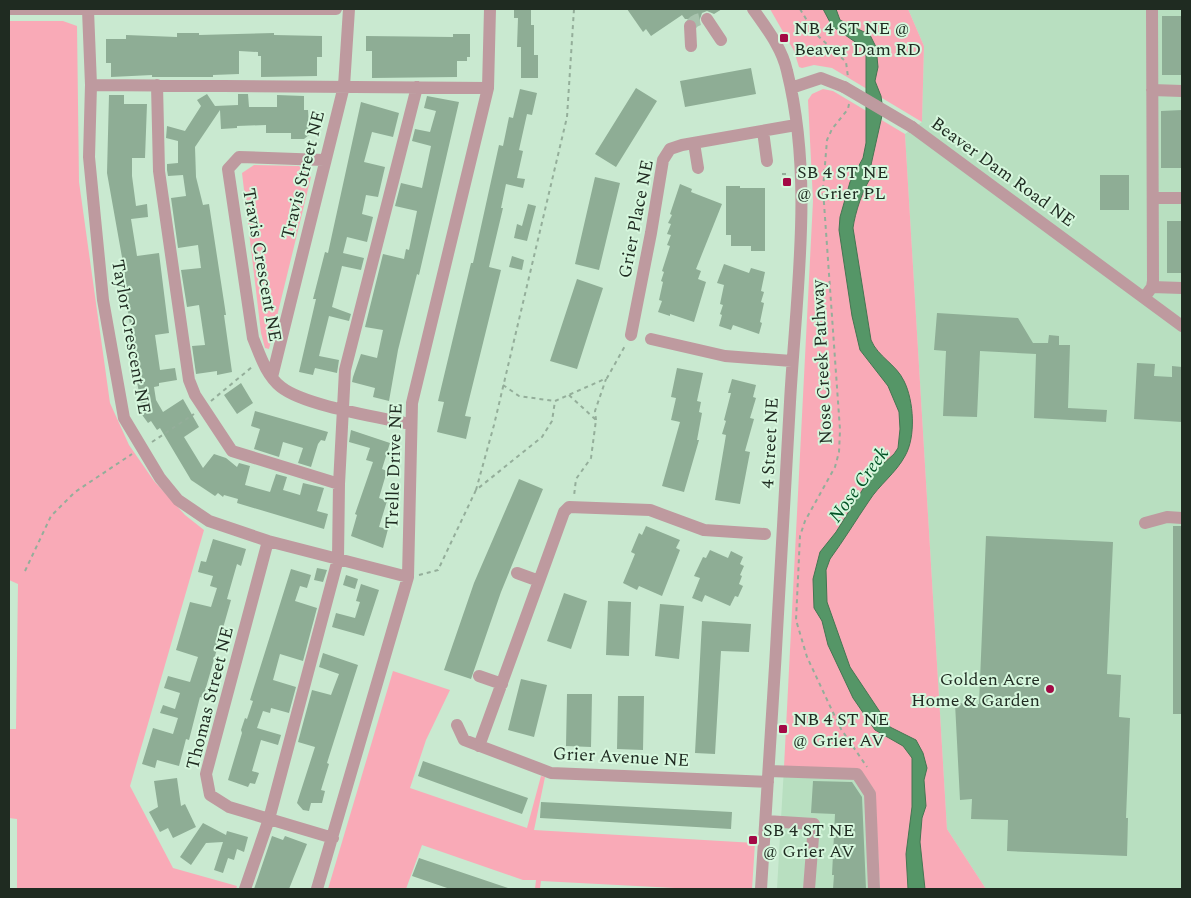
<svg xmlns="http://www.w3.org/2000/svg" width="1191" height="898" viewBox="0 0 1191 898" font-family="Spectral,serif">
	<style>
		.built { fill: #b8dfc0 }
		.green { fill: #f9aab7 }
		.water { fill: #559667; stroke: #457652 }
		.building { fill: #8ead95 }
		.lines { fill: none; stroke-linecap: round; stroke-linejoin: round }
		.minor-tunnel { stroke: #a7c3ad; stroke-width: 12; stroke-dasharray: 12 6; stroke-linecap: butt }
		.path { stroke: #94ae9a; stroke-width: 2; stroke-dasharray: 4 4; stroke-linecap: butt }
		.minor { stroke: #be9a9f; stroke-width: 12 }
		.minor-bridge { stroke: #be9a9f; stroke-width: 12 }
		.poi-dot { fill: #a30945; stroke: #d6f7dd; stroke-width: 2 }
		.labels { text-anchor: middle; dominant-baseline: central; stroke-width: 4; stroke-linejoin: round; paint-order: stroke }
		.poi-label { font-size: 18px; fill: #1f2b21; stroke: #d6f7dd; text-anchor: start }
		.street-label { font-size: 18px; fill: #1f2b21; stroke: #d6f7dd }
		.water-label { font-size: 19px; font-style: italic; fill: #005124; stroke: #d6f7dd }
	</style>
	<rect width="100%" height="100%" fill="#c9e9d0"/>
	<path class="built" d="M908 9H1182V889H986L947 829 905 134 922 122 924 46Z
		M784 767 861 771 879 889H777Z"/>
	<path class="green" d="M770 9H908L924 46 922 122 832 68 814 65 802 68 799 67 794 51Z
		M9 21H63L77 26 79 182 110 403 129 445 154 481 185 515 204 530 130 786 173 868 237 886 236 889H17V819L9 818V729H16L18 584 9 580Z
		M823 89 833 91 905 134 947 829 986 889H880L875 791 861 771 784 767 813 201 808 100 812 94Z
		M254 165 299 166 311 177 269 349 265 348 261 333 242 173Z
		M393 671 450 690 426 740 410 788 527 828 541 776 545 777 534 830 755 843 752 889H694L541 881 540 889H535L536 880H523L422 845 406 889H328Z"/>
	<path class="water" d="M823 9H836L840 20 870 35 876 47 878 67 875 81 881 96 883 111 871 165 872 176C863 188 855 213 853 228L871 340C878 357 896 364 904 381 914 401 916 437 905 456 896 473 879 485 869 501 856 520 844 540 830 559L826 570 827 602 850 667 890 727 916 740 923 753 927 768 924 780 926 806 922 818 920 842 925 889H908L906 854 912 807V758L903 746 875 730 853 698 828 645 822 621 814 608 813 579 820 552 836 532 873 473 894 454 898 448 900 429 899 412 888 386 860 350 852 316 839 230 840 217 850 182 863 158 866 143V52L864 48 832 26Z"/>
	<path class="building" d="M514 9H531V25H534V55H538V78H521V47H517L518 18H514Z
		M627 9H722L714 14 707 11 702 13 698 25 694 19H685L682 15 651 36 646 29 643 32Z
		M1162 16H1182V75H1162Z
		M177 33H199V35L274 33V35L322 36V57H317V76L261 77V56H258V52L239 51V74L213 75V77H152V75L111 77V63H106V39H126V35L177 37Z
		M453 34H470V57H467V61H457V77L372 78V51H366V36L453 37Z
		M751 68 756 94 685 107 680 81Z
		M636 88 657 101 616 167 595 154Z
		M520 89 537 93 532 115 527 114 519 150 523 151 517 178 525 179 523 188 506 184 501 208H503L489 267 501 270 465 416 471 417 466 439 437 432 444 402 438 401 471 263H473L499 145 503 146 509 117 513 118Z
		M207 94 215 106 238 105V94H248L249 107H277V95L304 96V110H308L309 127V135L304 139H291V133H266V125L237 126V128L221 129 220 110 195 147 196 177 203 205 209 204 226 315H224L232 372 217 375V371L196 374 192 346 205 345 199 305 187 307 181 270 201 268 198 245 178 248 171 198 186 196 183 175 168 176 167 170V164L178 163V141L166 138 167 126 185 131 201 106 197 100Z
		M109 95H124V104H147L145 158H132V176L136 206 147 204 148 217 131 219 137 256 159 253 169 333 155 335 160 370 175 368 177 380 159 383V386L154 387 156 400 163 412 183 399 199 427 184 437 203 468 214 454 226 458 237 467 239 463 250 466 245 485 270 492 276 474 287 477 283 490 300 495 303 483 324 488 317 511 328 514 324 529 237 503 238 499 224 495 223 497 218 493 215 496 191 480 160 428 157 430 151 421 148 423 140 412 142 410 132 353 134 350 122 274H125L107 173Z
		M427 96 459 102 419 275 417 274 398 350 389 401 373 397 375 388 352 382 353 377 361 354 377 358 383 330 365 327 383 254 404 259 406 249 409 250 417 211 395 206 401 183 422 188 431 146 412 141 415 129 430 132 436 111 424 108Z
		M361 102 399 113 393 137 372 132 364 162 385 167 378 197 366 195 362 214 373 217 367 242 347 237 343 253 364 258 361 270 342 266 332 307 351 314 349 321 329 316 319 356 339 360 337 373 315 368 313 375 299 372 316 299H313L325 252 328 253Z
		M1182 110V168H1161V111Z
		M1100 175H1129V210H1100Z
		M595 177 620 183 599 270 575 264Z
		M680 184 692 189 691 192 722 204 696 269 701 271 698 279 706 282 694 322 670 314V316L658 312 662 301 659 300 663 282 661 281 664 272 662 271 670 246 667 245 671 235 667 234 671 224 668 223 672 215 670 214Z
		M726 186H740V188H765V251H751V246H731V235H726Z
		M528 204 536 206 527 241 514 238 517 224 522 226Z
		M1167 221H1182V273H1167Z
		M512 256 524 260 522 270 509 267Z
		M724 264 749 273 751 268 765 272 761 291 764 292 761 302 764 303 760 322 762 323 759 334 733 325 731 330 719 326 722 315 720 314 723 305 720 304 724 285 717 283Z
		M577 279 603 288 577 369 550 361Z
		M937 313 1018 318 1033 343H1048L1049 335 1059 336V345H1070L1068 408 1107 410 1106 422 1034 418 1036 354 980 351 977 417 943 416 946 351 934 350Z
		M1137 363 1155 364 1154 376 1172 377V366L1182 367V422L1134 419Z
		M677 368 703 373 697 401 701 402 699 412 702 413 697 440H699L684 492 662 486 680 422 671 420 676 398 671 397Z
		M732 379 756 385 753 397 756 398 750 418 754 419 745 451 750 452 740 504 715 500 726 435 722 434 726 421 724 420 731 393H728Z
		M241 383 253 403 237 414 224 395Z
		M255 411 328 432 325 441 321 440 318 444 311 467 298 463 303 448 283 442 279 457 254 449 260 429 251 426Z
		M351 430 390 443 382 469 387 471 379 498 387 501 379 527 388 529 383 548 351 536 357 515 355 514 373 462 366 460 370 448 349 442Z
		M519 479 543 489 501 592 471 679 444 670 474 583Z
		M646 526 680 540 676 548 680 550 662 596 639 586 637 590 623 583 635 554 631 552 639 533 642 535Z
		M1173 526H1182V714H1173Z
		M986 536 1113 542 1107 674 1121 675 1119 717 1130 718 1126 818H1128L1127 856 1007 851 1008 820 971 819 972 799 960 800 955 703 979 704Z
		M213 539 246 549 241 566 237 564 227 599 231 600 203 698 200 697 189 740 186 739 179 766 157 760 155 768 142 764 153 728 173 734 178 718 160 713 163 705 175 709 180 693 164 688 168 676 190 682 198 657 176 650 190 602 211 607 217 588 210 586 213 576 198 572 201 561 206 562Z
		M710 550 728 558 731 551 743 557 740 564 744 566 740 575 742 576 739 584 743 586 738 597 735 596 730 606 705 595 702 602 692 598 700 578 694 576 703 557 706 558Z
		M317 568 327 570 323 582 314 580Z
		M291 569 311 575 307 588 300 586 295 601 317 608 303 661 280 654 273 680 296 687 289 713 271 708 270 713 263 711 257 728 281 735 278 745 261 740 252 771 259 773 255 784 250 783 248 787 228 780 242 733 241 730 245 718 247 719 253 701 250 700Z
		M346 575 358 579 355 589 343 585Z
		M361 584 379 590 364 636 332 627 336 613 355 618 360 602 356 601Z
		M564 593 587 601 571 649 547 641Z
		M608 601 631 602 629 656 606 655Z
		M660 604 684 606 679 659 655 656Z
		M702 621 751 624 749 652 721 651 715 754 695 753Z
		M323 653 358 665 327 763 329 764 321 790 325 791 322 803H311L309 811 303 810 297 803 315 747 298 742 312 690 331 695 339 674 319 667Z
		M521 679 547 685 534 737 508 730Z
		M567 694H592L591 747 566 746Z
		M618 696H644L643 750 617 749Z
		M423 761 528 798 522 814 418 776Z
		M177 778 181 806 185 804 196 827 173 838 168 828 160 832 149 812 158 807 154 781Z
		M813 781 852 782 862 797 866 889H833L834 875H832L835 814 811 813Z
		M541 802 732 812 731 829 540 818Z
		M203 823 226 835 227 831 248 837 244 852 237 849 234 860 228 858 223 873 214 870 223 842 206 843 191 865 180 857Z
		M272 836 283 840 285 836 307 844 289 889H254Z
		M419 858 508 888 507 889H450L412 876Z"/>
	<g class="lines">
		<path class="minor-tunnel" d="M690 26C694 20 700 18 707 19"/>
		<path class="path" d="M800 9 814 32 846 62 848 77
			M849 104 848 109 832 129 827 140 823 189 840 430 839 452 835 467 805 521 800 536 796 620 807 657 829 704 841 729 867 767
			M782 174H787
			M503 385 519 396 554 401
			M569 395 596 420 591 458 576 479 574 496
			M211 401 252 367
			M596 420 595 411 606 379
			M152 442 194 414
			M476 490 494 425 567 117 574 9
			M25 571 51 516 75 492 132 454
			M419 575 438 570 476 490 542 437 552 421 555 401 607 378 625 346"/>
		<path class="minor" d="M9 9H336
			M753 9C767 29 782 48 787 71 814 179 796 293 790 402 781 564 772 727 761 889
			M88 10 91 85 89 157 103 300 124 418 160 478 178 500 209 521 268 541 408 577
			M707 19 721 40
			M690 26 691 46
			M91 85 488 88
			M157 85 159 171 189 380 195 395 232 451 339 484
			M791 88 821 78 844 87
			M1152 90 1182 91
			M912 127 1182 326
			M763 131 767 161
			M694 143 698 168
			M324 160 239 157 228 169 253 338C260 355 266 375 281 387 305 406 379 417 410 424
			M1153 198H1182
			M1152 287 1182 288
			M1144 298 1152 287 1153 281 1152 9
			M631 335 651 233 663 160 670 149 682 145 796 125
			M651 339 725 356 792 361
			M272 377 344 86 349 9
			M1145 523 1167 517 1182 518
			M268 541 206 774 210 795 229 807 333 838
			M539 581 564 512 569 507 650 510 704 530 765 534
			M479 676 502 684
			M457 725 464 740 551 773 768 782
			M479 746 539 581 517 573
			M769 771 857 774 870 794 874 889
			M766 821 814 824 809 889
			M245 889 269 819 338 559 339 484 345 370 417 87
			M317 889 408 577 412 403 488 88 490 9"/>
		<path class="minor-bridge" d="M844 87 912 127"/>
	</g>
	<g class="poi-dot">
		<rect x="779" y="33" width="10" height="10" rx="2.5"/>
		<rect x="782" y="177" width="10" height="10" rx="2.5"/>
		<circle cx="1050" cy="689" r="5"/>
		<rect x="778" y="724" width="10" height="10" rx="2.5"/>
		<rect x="748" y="835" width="10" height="10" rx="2.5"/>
	</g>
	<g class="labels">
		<g class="poi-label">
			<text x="794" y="28">NB 4 ST NE @<tspan x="794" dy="21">Beaver Dam RD</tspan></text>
			<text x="797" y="172">SB 4 ST NE<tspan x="797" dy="21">@ Grier PL</tspan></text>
			<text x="1040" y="679" text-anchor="end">Golden Acre<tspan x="1040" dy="21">Home &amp; Garden</tspan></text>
			<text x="793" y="719">NB 4 ST NE<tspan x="793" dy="21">@ Grier AV</tspan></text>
			<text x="763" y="830">SB 4 ST NE<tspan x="763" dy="21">@ Grier AV</tspan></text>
		</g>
		<g class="street-label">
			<text transform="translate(1003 172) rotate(36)">Beaver Dam Road NE</text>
			<text transform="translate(303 175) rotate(-76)">Travis Street NE</text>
			<text transform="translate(636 219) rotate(-79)">Grier Place NE</text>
			<text transform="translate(262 265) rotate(80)">Travis Crescent NE</text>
			<text transform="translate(131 337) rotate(80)">Taylor Crescent NE</text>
			<text transform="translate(822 362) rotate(-93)">Nose Creek Pathway</text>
			<text transform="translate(770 443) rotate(-87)">4 Street NE</text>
			<text transform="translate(394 466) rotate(-88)">Trelle Drive NE</text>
			<text transform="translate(210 698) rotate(-76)">Thomas Street NE</text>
			<text transform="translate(621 757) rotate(3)">Grier Avenue NE</text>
		</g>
		<g class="water-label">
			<text transform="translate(859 485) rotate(-54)">Nose Creek</text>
		</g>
	</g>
	<rect width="1191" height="898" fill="none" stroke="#1f2b21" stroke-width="20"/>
</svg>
